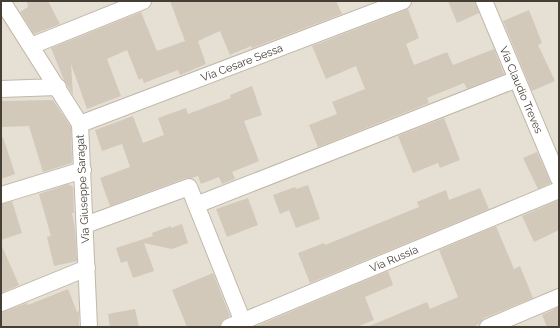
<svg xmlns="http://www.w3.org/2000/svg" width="560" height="328" viewBox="0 0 560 328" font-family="Raleway,sans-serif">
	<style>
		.residential { fill: #e6dfd3 }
		.building { fill: #d3c9ba }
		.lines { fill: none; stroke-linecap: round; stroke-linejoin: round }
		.minor-casing { stroke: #c0b8aa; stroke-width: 18 }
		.minor { stroke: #fff; stroke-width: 16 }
		.labels { text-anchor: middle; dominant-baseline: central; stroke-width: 4; stroke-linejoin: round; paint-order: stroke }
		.street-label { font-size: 11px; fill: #443e34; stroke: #fff }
	</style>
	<rect width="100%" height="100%" fill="#f2eee5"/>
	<path class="residential" d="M1 1H559V327H1Z"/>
	<path class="building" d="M27 1H48L60 24 34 34 20 12 28 7Z
		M170 1H336L342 14 252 48 251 46 230 55 220 31 198 41 206 64 180 75 178 70 144 83 142 78 139 80 127 50 107 59 121 96 87 109 71 64 73 95 64 80 51 48 141 12 157 51 185 41Z
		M448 1H475L479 13 457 23Z
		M408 9 419 38 406 44 414 65 447 52 453 65 494 49 504 74 467 89 464 83 427 98 429 103 318 147 309 125 337 114 332 102 365 89 356 66 326 79 312 46Z
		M529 10 542 43 538 45 555 81 532 91 503 21Z
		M252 86 262 115 244 121 259 161 232 172 235 179 222 184 219 177 201 184 198 176 192 178H186L110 206 100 178 130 167 122 144 102 151 95 130 133 116 143 143 164 135 158 118 186 108 188 114 231 98 230 95Z
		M53 100 71 127 72 163 43 172 29 126 1 127V101Z
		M444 118 460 160 440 168 438 163 413 173 398 136Z
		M1 137H3L15 174 1 179Z
		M537 152 551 183 538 189 523 158Z
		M68 184 73 187 74 213H72L75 229 77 261 54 266 47 237 51 236 39 194Z
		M308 185 320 219 296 228 289 210 280 214 273 195 295 187 296 189Z
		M480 188 489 209 310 283 298 253 324 243 325 245 419 207 417 202 446 190 449 200Z
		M248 198 258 225 227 237 216 209Z
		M559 200V230L534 242 522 216Z
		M12 201 22 233 1 240V204Z
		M182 224 188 243 172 249 144 243 154 271 133 278 127 261 121 263 116 248 153 236 152 233 171 226V228Z
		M496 226 514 269 520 266 533 298 484 318 479 324 473 327H367L427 302 430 309 458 297 439 250Z
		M1 244 19 285 1 293Z
		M388 271 393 285 365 297 374 320 357 327H254Z
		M213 273 230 316 222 321 220 327H187L172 290Z
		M68 289 77 312 79 311V327H1V312L27 303 28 305Z
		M559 307V327H547L542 315Z
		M135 309 139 327H110L108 314Z"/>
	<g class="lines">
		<defs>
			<path id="minor" d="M2 1 80 124 89 327
				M484 1 559 179
				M31 46 143 1
				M1 89 58 87
				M80 124 403 1
				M1 195 83 170
				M196 205 517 79
				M85 225 189 187 243 322
				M1 303 87 268
				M229 327 559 190
				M488 327 559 297"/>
		</defs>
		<use href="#minor" class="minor-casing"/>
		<use href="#minor" class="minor"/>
	</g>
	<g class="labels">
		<g class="street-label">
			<text transform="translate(242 63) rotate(-21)">Via Cesare Sessa</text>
			<text transform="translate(521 90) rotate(67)">Via Claudio Treves</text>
			<text transform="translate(83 189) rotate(-93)">Via Giuseppe Saragat</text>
			<text transform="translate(394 259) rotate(-23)">Via Russia</text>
		</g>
	</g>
	<rect width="560" height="328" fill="none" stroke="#443e34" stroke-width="4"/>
</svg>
